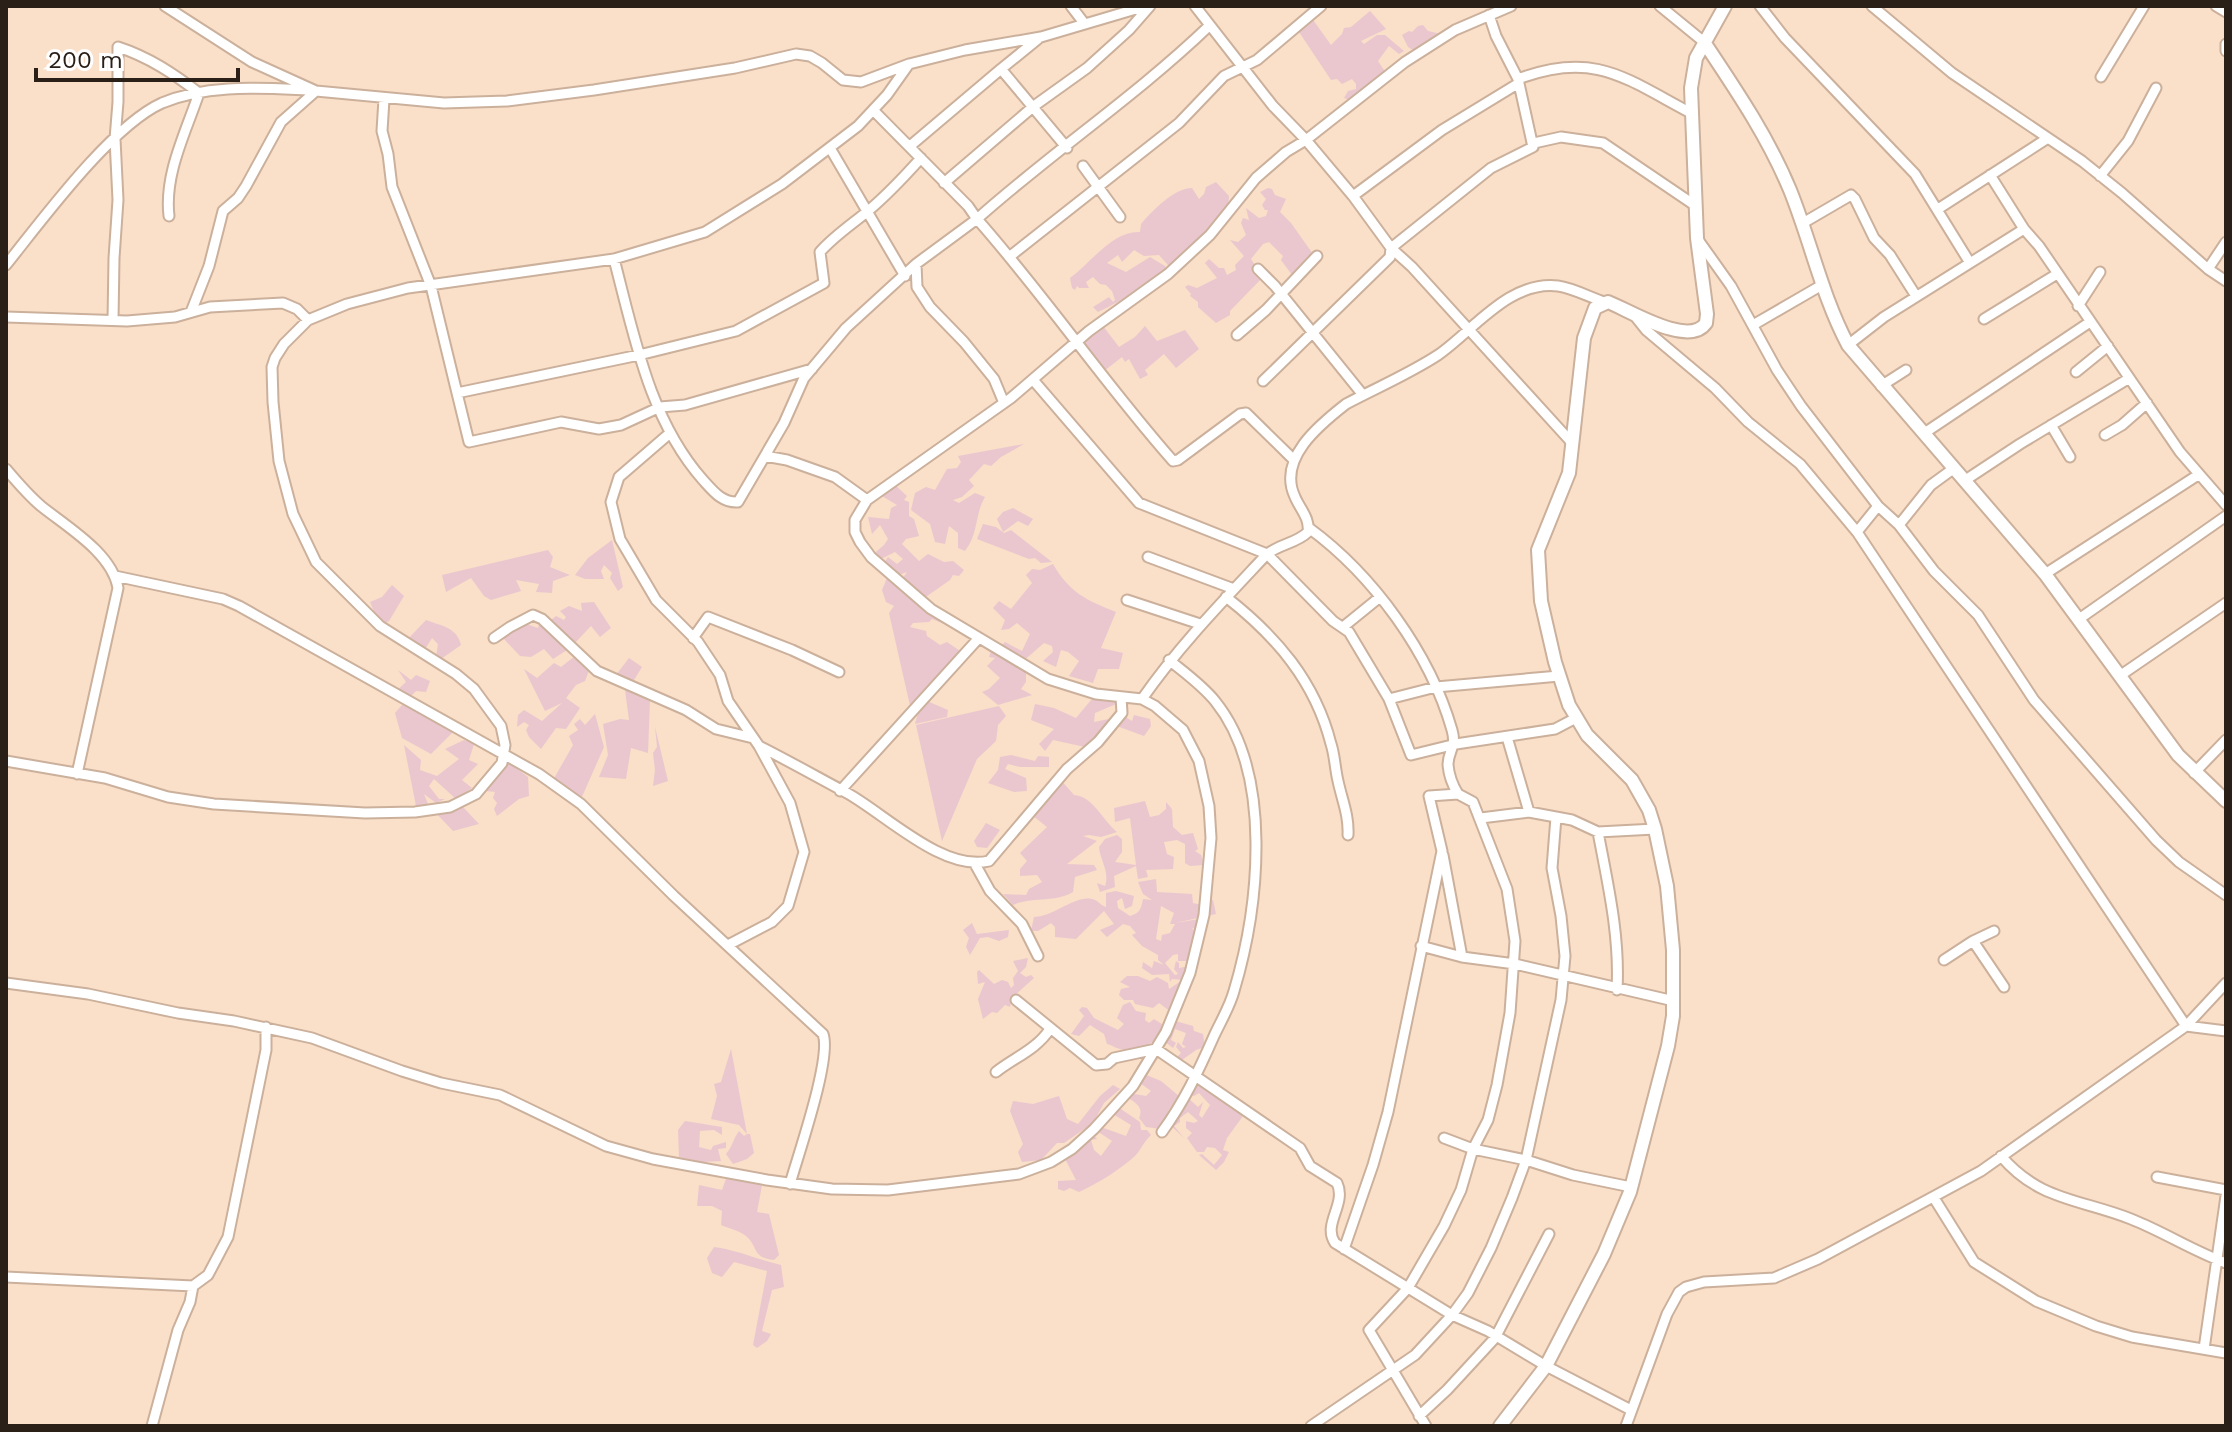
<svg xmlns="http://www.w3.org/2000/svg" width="2232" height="1432" viewBox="0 0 2232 1432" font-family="'Work Sans',sans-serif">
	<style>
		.green { fill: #eac7ce; fill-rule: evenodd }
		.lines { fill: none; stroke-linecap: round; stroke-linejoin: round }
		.minor-casing { stroke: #cbb09c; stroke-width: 13 }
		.major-casing { stroke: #cbb09c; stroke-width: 16 }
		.minor { stroke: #fff; stroke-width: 9 }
		.major { stroke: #fff; stroke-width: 12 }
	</style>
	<rect width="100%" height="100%" fill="#fadfc9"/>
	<path class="green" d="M1370 11 1386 29 1361 41 1364 44 1377 35H1385L1404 51 1399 54 1389 46 1378 61 1388 76 1352 101 1344 98 1348 91 1356 89V84L1352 79 1342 84 1337 79 1331 80 1299 32 1311 17 1331 45 1342 34 1344 28 1351 27Z
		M1423 25 1428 31 1441 34 1416 52 1408 47 1402 35 1409 31 1412 32 1418 26Z
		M1216 182 1229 196 1228 209 1172 265H1168L1159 255 1144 256 1134 250 1122 262 1118 255 1107 263 1126 272 1150 257 1165 266 1166 270C1145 287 1123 300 1098 312L1093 307 1109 297 1113 302 1115 300 1112 291 1106 285 1100 284 1093 277 1086 282 1089 288H1079L1077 286 1075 290 1072 288 1070 278C1092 262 1112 231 1140 232L1141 224C1152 211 1174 188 1192 188L1199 199 1204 194 1206 187Z
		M1268 188 1272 189 1275 195 1286 199 1280 212 1291 223 1313 254 1296 274 1292 275 1281 260 1283 256 1269 242 1263 244 1251 259 1263 277 1230 311V315L1216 323 1198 307V302L1190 296 1191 294 1185 287 1188 285 1197 288 1217 278 1205 263 1209 259 1219 268H1224L1227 275 1236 270 1235 265 1244 256 1230 240 1238 242 1246 235 1241 223 1243 218 1249 220 1246 208 1259 218 1266 216 1268 210H1265L1262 205 1266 199 1260 192Z
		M1100 322 1119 347 1135 337 1145 326 1157 341 1185 330 1199 349 1176 368 1164 354 1145 370 1148 375 1140 379 1129 359 1125 362 1122 357 1104 371 1086 352 1083 337Z
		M1024 444 1001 457 991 466 984 464 969 480 974 486 962 497 953 500 959 503 975 493 985 497C974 516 979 533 965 551L958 548V533L949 526 945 544 935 542 930 524 911 510 915 493 926 487 935 490 947 469 957 468 961 462 958 456Z
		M894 484 907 496 904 500 909 502V516L914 519 919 536 906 539 902 544 919 561 928 554 944 562 953 561 964 570 959 576 953 575 950 580 920 601 950 619 947 625 932 619 929 622 913 623 910 627 926 631 927 636 940 645 947 642 963 653 911 710 889 613 894 606 886 602 882 590 887 578 909 593 900 582 907 572 893 577 882 566 888 557 897 564 903 559 895 552 879 560 871 556 884 545 888 539 880 525 872 534 868 517 889 519 891 508 897 505 877 493Z
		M1013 508 1033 519 1028 526 1018 521 1003 532 997 519 1003 512Z
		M983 524 996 527 1004 533 1011 530 1052 562 1041 563 1035 558 1029 559 977 539Z
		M612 540 623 587 618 591 610 578 612 573 604 565 601 571 604 579H585L575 575 588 558Z
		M548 550 553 557 550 567 570 575 553 581 552 593 536 592 539 584 516 580 521 591 491 600 484 596 471 578 446 592 442 575Z
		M1053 564C1070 593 1086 600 1116 612L1101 648 1123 653 1119 669H1098L1093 683 1069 676 1079 661 1068 652 1061 650 1056 667 1043 661 1053 652 1052 646 1044 643 1021 663 1026 669V682L1021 689 1032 695 998 705 982 692 989 689 1000 678 987 666 995 658 989 657 991 651H996L1005 642 1022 651 1030 634 1017 623 1009 629 1001 630 1005 620 993 608 999 601 1011 609 1032 583 1026 575 1032 569 1040 570Z
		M392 585 404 596 389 621 380 626 370 602 382 597Z
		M594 602 611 628 600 637 591 626 574 644 553 628 551 620 556 616 564 620 566 617 560 611 569 606 582 611 581 603Z
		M426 620C441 626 457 627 461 645L441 659 436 657 438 644 432 638 422 654 407 640Z
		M526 624 538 628 539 624 546 626 567 650 553 659 544 649 531 657 520 656 503 638Z
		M575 656 590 668 585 681 576 685 566 698 580 708 566 729 556 728 541 749 529 737 526 730 529 725 524 722 517 727 518 715 524 710 542 721 562 703 545 711 524 669 537 678 554 663 561 667Z
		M629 658 642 667 631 685 616 675Z
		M398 670 411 680 416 675 430 681 426 692 416 691 409 698 394 693 406 682Z
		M625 690 650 701 648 753 631 748 626 779 599 777 608 755 603 724 620 719 629 720Z
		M1096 694 1121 702 1095 713 1094 722 1109 719 1099 736 1085 747 1053 740 1045 751 1039 744 1054 729 1031 720 1035 704 1054 708 1076 718Z
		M927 701 948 710 947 717 915 724 919 709Z
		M402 705 435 716 453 732 431 754 402 738 395 713Z
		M999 706 1006 716 998 725 996 741 977 759 942 841 916 725Z
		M595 714 604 747 581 799 552 782 573 745 569 736 578 730 574 724 580 719 585 725Z
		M1134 715 1150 719 1151 726 1144 736 1114 725 1124 716 1132 721Z
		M655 727 668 781 653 786 655 770 653 753 657 747Z
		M464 740 474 744 469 760 478 764 462 780 472 788 456 799 434 779 429 786 439 799H445L436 803 424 794 428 804 416 806 404 745 421 760 420 770 437 776 459 759 445 749Z
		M1011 755 1035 761 1038 756 1049 757V767H1020L1008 764 1005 769 1026 778 1027 791 1014 792 988 783 998 770 1000 757Z
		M508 762 528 777 529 796 519 799 497 816 494 809 497 803 493 798 495 792 486 791C486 779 498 767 508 762Z
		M1060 779 1074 795C1093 796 1103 821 1117 832L1101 837 1089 835 1083 836 1097 841 1067 864 1094 865 1097 870 1075 877 1073 892C1055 903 1033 896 1013 905L1003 894 1026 895 1029 889 1042 882 1037 875 1020 876V869L1027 861 1020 853 1047 827 1033 816Z
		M1145 801 1150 817 1159 815 1166 809V802L1172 809 1173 827 1182 835 1193 833 1198 849 1195 851 1201 855 1204 865 1190 866 1185 863V844L1177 840 1164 842 1167 854 1174 857 1173 869 1146 870 1148 877 1138 879 1136 866 1114 876 1115 887 1100 892 1097 883 1105 886C1110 872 1100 860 1099 847L1105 839 1117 835 1122 839V852L1115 862 1136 865 1130 818 1115 822 1114 808Z
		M452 806 463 807 479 824 453 831 433 810Z
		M986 823 1000 830 987 848 977 847 974 841Z
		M1156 879 1157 892 1192 894 1193 903 1202 905 1213 900 1216 914 1175 923 1199 919 1197 929 1192 928 1195 932 1189 961H1178V954L1173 955 1165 963 1175 975 1178 974 1174 969 1176 961 1179 963V968L1189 966 1185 980 1172 979 1170 982 1169 974 1152 975 1142 968 1143 962 1152 968 1154 961 1164 965 1158 960V955L1142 946 1132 935 1136 933 1130 926 1123 924 1107 937 1100 930 1114 924 1104 911 1076 939 1055 937V927L1051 923 1038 931H1031L1034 917C1054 917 1078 892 1095 900 1099 902 1102 906 1106 907V893L1116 891 1134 896 1132 906 1125 909 1122 898 1117 901 1118 908 1130 916C1140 913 1141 909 1143 899L1152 900 1143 894 1138 882ZM1161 906 1174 913 1170 924H1175L1170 933 1162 935 1161 941 1156 939Z
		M972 923 977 934 1009 930 1008 937 999 941 988 937 980 938 970 955 966 947 969 938 963 930Z
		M1028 958 1026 967 1020 973 1026 977 1031 975 1034 978 1012 998 1010 1007 1005 1005 997 1013 992 1012 983 1019 978 999 985 982 978 984 977 972 979 970 994 984 1002 980 1008 982 1011 988 1014 985 1013 978 1018 971 1013 961Z
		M1127 976H1138L1150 981 1157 977 1168 983 1169 989 1181 981 1183 984 1171 1012 1159 1003 1153 1008 1135 1004 1133 1000H1124L1119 995 1121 989 1130 987 1120 982Z
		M1130 1002 1136 1011 1146 1013 1145 1020 1149 1023 1154 1019 1165 1026C1155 1043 1140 1055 1120 1049 1115 1048 1112 1045 1107 1044L1104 1034 1090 1025 1079 1036 1071 1034 1084 1016 1079 1010 1082 1007 1087 1008 1094 1018 1118 1030 1124 1024 1117 1018 1123 1005Z
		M1172 1020 1193 1026 1194 1031 1203 1034 1205 1047 1196 1050 1182 1060 1177 1057 1181 1053 1176 1047 1178 1042 1183 1048 1186 1047 1182 1044 1186 1033 1175 1029 1171 1040 1176 1043 1173 1048 1164 1041Z
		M731 1049 747 1134H750L754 1153 747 1159 733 1164 726 1154C733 1146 733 1139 739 1131L744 1136 747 1134 739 1125 711 1119 717 1096 714 1084 721 1082Z
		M1144 1074 1161 1081 1179 1096 1168 1111 1161 1129 1146 1127 1139 1118C1144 1107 1136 1103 1127 1097L1129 1093 1146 1096 1151 1091 1140 1083Z
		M1199 1078 1213 1087 1243 1116 1227 1138 1223 1150 1229 1152 1224 1162 1216 1170 1199 1155 1202 1154 1214 1165 1222 1155 1215 1148 1207 1147 1204 1152H1197L1187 1138 1192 1133 1186 1128V1121L1194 1123 1198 1121 1188 1112 1180 1118V1122L1174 1126 1184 1138 1169 1124 1187 1097 1198 1107 1203 1102 1199 1115 1202 1118 1210 1105 1199 1093 1194 1096 1186 1093Z
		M1113 1085 1120 1089 1104 1103 1093 1123 1064 1143H1057L1041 1160 1022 1162 1018 1152 1023 1144 1010 1111 1013 1101 1033 1104 1059 1096 1067 1119 1078 1124 1100 1096Z
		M1115 1105 1140 1122 1141 1130H1147L1151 1135C1144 1141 1141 1150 1135 1156 1118 1171 1100 1182 1079 1192L1070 1188 1064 1191 1058 1189V1181L1076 1180 1063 1155 1091 1132 1097 1139 1091 1140 1094 1150 1101 1156 1112 1141 1094 1129 1101 1127 1126 1136 1131 1125 1113 1114Z
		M685 1121 722 1127V1135L714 1130 700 1131 699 1147 711 1150 713 1146 726 1142V1148L718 1149 721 1161 702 1162 679 1157 678 1130Z
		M728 1173 763 1180 757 1212 769 1214 779 1255 774 1260C752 1258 758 1246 746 1236 740 1231 728 1228 721 1225L722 1211 712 1206H697L699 1185 722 1190Z
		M714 1247C737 1250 759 1260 781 1265L784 1287 772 1290 762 1331 771 1334 767 1341 757 1348 753 1345 767 1271 734 1262 722 1277 712 1273 707 1258Z"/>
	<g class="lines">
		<defs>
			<path id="minor" d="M165 6 252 62 316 91 444 103 507 101 594 90 735 68 796 54 810 56 822 63 843 80 861 82 909 64 965 50 1041 37 1146 6
				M1071 6 1084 23
				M1195 6 1273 106 1306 140 1353 196 1442 130 1519 83
				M1660 6 1704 42
				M1760 6 1785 38 1915 174 1970 263 1884 317 1848 345
				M1872 6 1952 73 2082 161 2122 193 2208 269 2226 281
				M2216 6 2226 12
				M1489 15 1496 36 1518 79C1595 50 1626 79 1691 113
				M1209 26C1136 96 1052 152 977 219 1046 297 1104 383 1173 461L1178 460 1240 414 1246 413 1294 460
				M1038 39 1001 69 1067 148
				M2226 44V51
				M2101 77 2144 6
				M384 99 382 131 388 154 392 187 431 286 457 393 639 355 736 331 824 283 820 252C834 236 851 225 868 211 887 195 904 177 921 158
				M1534 143 1561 137 1603 143 1696 206
				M910 146 1001 69
				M830 148 905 276
				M1083 166 1120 217
				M1990 175 2024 229 2039 246 2180 452 2226 505
				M2100 176 2128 141 2156 88
				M944 183 1034 106 1087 68 1129 30 1150 6
				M1353 196 1391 248 1412 267 1573 444
				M1938 209 2048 138
				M1803 223 1851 195 1855 199 1874 238 1890 255 1916 296
				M1699 241 1731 286 1777 370 1801 406 1878 506 1899 525 1934 571 1978 615 2034 700 2156 840 2179 862 2226 895
				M1009 257 1179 123 1224 76 1257 60 1321 6
				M614 259C634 335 649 419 703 480 713 491 722 503 738 502L784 423 804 378 846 328 916 264 977 219 968 206 873 110
				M1970 263 2024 229
				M916 264 917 287 930 307 964 342 994 379 1004 403
				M6 265C42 220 111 126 162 103 207 84 259 88 307 90
				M1258 269 1275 286 1363 395
				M2208 269 2226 242
				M2078 306 2100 272
				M191 312 209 266 223 211 238 198 246 186 281 122 316 91
				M1634 315 1646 330 1715 388 1748 422 1800 464 1857 532 2186 1026 2226 983
				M6 317 127 321 175 317 210 307 283 303 297 309 308 320
				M1984 319 2057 274
				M113 320 114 258 118 200 115 139 118 102V47C149 57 174 74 199 93 186 132 164 174 169 216
				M1753 325 1822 285
				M1237 335 1266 310 1317 256
				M2076 372 2108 346
				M1034 381 1139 503 1267 554 1333 621 1349 632 1389 699
				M1263 381 1390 257 1391 248 1491 168 1533 147 1518 79
				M1881 386 1906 370
				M457 393 469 442 561 422 599 429 621 425 660 407 685 405 812 369
				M2051 425 2070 457
				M670 433 619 477 611 502 620 539 656 600 698 642 720 675 728 701 759 746 790 803 804 852 788 906 772 922 728 945
				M1923 434 2090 322
				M2105 435 2122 425 2147 403
				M765 456 787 460 835 477 867 500
				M6 469C17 482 28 495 41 506 67 527 112 553 118 588L77 774
				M1964 481 2020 444 2128 379
				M1899 525 1931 485 1953 469
				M1309 528C1373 575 1430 653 1452 730 1457 748 1448 750 1448 765 1449 776 1453 786 1458 794
				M1857 532 1878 506
				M1148 557 1234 589
				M2045 574 2198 475
				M115 576 223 599 239 606 539 774 581 804 674 896 823 1034C832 1058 798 1155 790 1184
				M1226 597C1276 636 1315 681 1331 744 1335 756 1335 769 1338 781 1342 800 1349 815 1348 835
				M1127 600 1200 624
				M2079 619 2226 516
				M1343 627 1380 597
				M494 638 510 627 533 615 542 619 597 671 686 710 716 729 753 738
				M693 638 708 617 792 650 839 672
				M2121 675 2226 603
				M1559 676 1436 687 1389 699 1411 755 1456 744 1555 729 1576 718
				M1142 699C1179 646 1223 601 1267 554 1280 544 1297 543 1308 532 1310 518 1300 509 1295 497 1277 459 1319 425 1346 404 1376 388 1409 374 1438 355 1473 331 1509 280 1558 286 1573 288 1589 297 1604 302
				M1507 737 1529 812
				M759 746C789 761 817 777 847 793 885 814 943 872 989 861L1067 769 1098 742 1122 713 1121 697
				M6 761 105 778 168 797 214 804 365 813 415 812 450 807 476 794 502 763 505 745 501 726 474 689 456 674 380 626 316 562 293 514 279 461 273 402 272 367 275 358 284 344 308 320 347 304 408 288 614 259 705 232 782 184 858 126 887 95 909 64
				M2194 773 2226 740
				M840 791 978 639
				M1481 818 1529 812 1572 820 1598 832 1655 829
				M1598 832C1608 885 1620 936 1617 990
				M1443 855 1462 957 1515 964 1674 1001
				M975 864 990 891 1022 924 1038 956
				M1973 941 2004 987
				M1421 946 1462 957
				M1944 960 1973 941 1994 931
				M6 983 88 994 178 1013 234 1021 312 1038 402 1071 441 1083 500 1095 606 1146 653 1159 767 1180 832 1189 888 1190 1019 1174 1051 1162 1072 1149 1094 1129 1133 1086 1166 1032 1190 973 1204 915 1211 838 1209 806 1199 761 1183 730 1155 706 1142 699 1096 694 1048 679 931 609 871 557 860 542 855 532V520L867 500 1011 398 1089 331 1168 274 1210 235 1256 178 1286 152 1306 140 1405 62 1455 30 1511 6
				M1016 1000 1096 1065 1107 1064 1114 1058 1156 1049 1300 1148 1310 1166 1337 1183C1347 1204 1322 1224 1335 1243L1452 1315 1488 1331 1546 1366 1631 1410
				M996 1072C1015 1057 1036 1050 1050 1029
				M1162 1132C1184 1102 1199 1070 1214 1036 1221 1021 1230 1006 1234 991 1259 907 1274 774 1215 701 1202 685 1185 673 1169 660
				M1444 1138 1473 1149 1526 1160 1573 1175 1631 1187
				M2001 1156C2039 1201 2081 1199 2131 1219 2164 1232 2193 1251 2226 1263
				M2157 1177 2226 1190
				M1934 1198 1974 1262 2036 1301 2096 1326 2132 1337 2226 1353
				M1344 1249 1373 1165 1388 1112 1442 851 1429 796 1458 794 1473 802 1507 889 1515 941 1510 1013 1497 1085 1488 1120 1473 1149 1461 1190 1444 1226 1408 1288 1369 1330 1426 1426
				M6 1277 193 1286
				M2204 1349 2226 1196
				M1419 1416 1447 1390 1495 1338 1549 1234
				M152 1426 178 1330 190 1302 193 1286 208 1275 228 1237 266 1050V1027
				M1311 1426 1415 1355 1452 1315 1468 1293 1491 1248 1512 1198 1526 1160 1561 1000 1565 956 1561 916 1552 868 1556 817
				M1626 1426 1667 1314 1679 1292 1686 1287 1704 1282 1774 1278 1818 1259 1981 1171 2186 1026 2226 1031"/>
			<path id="major" d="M1704 42C1736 90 1768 137 1790 190 1811 242 1822 296 1848 345L2045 574 2178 755 2226 801
				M1500 1426 1546 1366 1604 1254 1630 1192 1668 1046 1673 1016V950L1667 886 1655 829 1649 810 1632 780 1587 735 1569 705 1555 662 1541 601 1538 550 1569 473 1584 338 1595 308 1608 302C1629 310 1689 348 1706 323L1707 314 1697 238 1691 88 1696 58 1725 6"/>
		</defs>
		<use href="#minor" class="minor-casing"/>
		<use href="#major" class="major-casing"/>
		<use href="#minor" class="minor"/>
		<use href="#major" class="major"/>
	</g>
	<rect width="2232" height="1432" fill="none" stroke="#2a2018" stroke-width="16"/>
	<path d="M36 68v12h202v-12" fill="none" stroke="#2a2018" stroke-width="4"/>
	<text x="48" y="68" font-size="24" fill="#2a2018" stroke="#ffffff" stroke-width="6" paint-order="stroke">200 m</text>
</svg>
